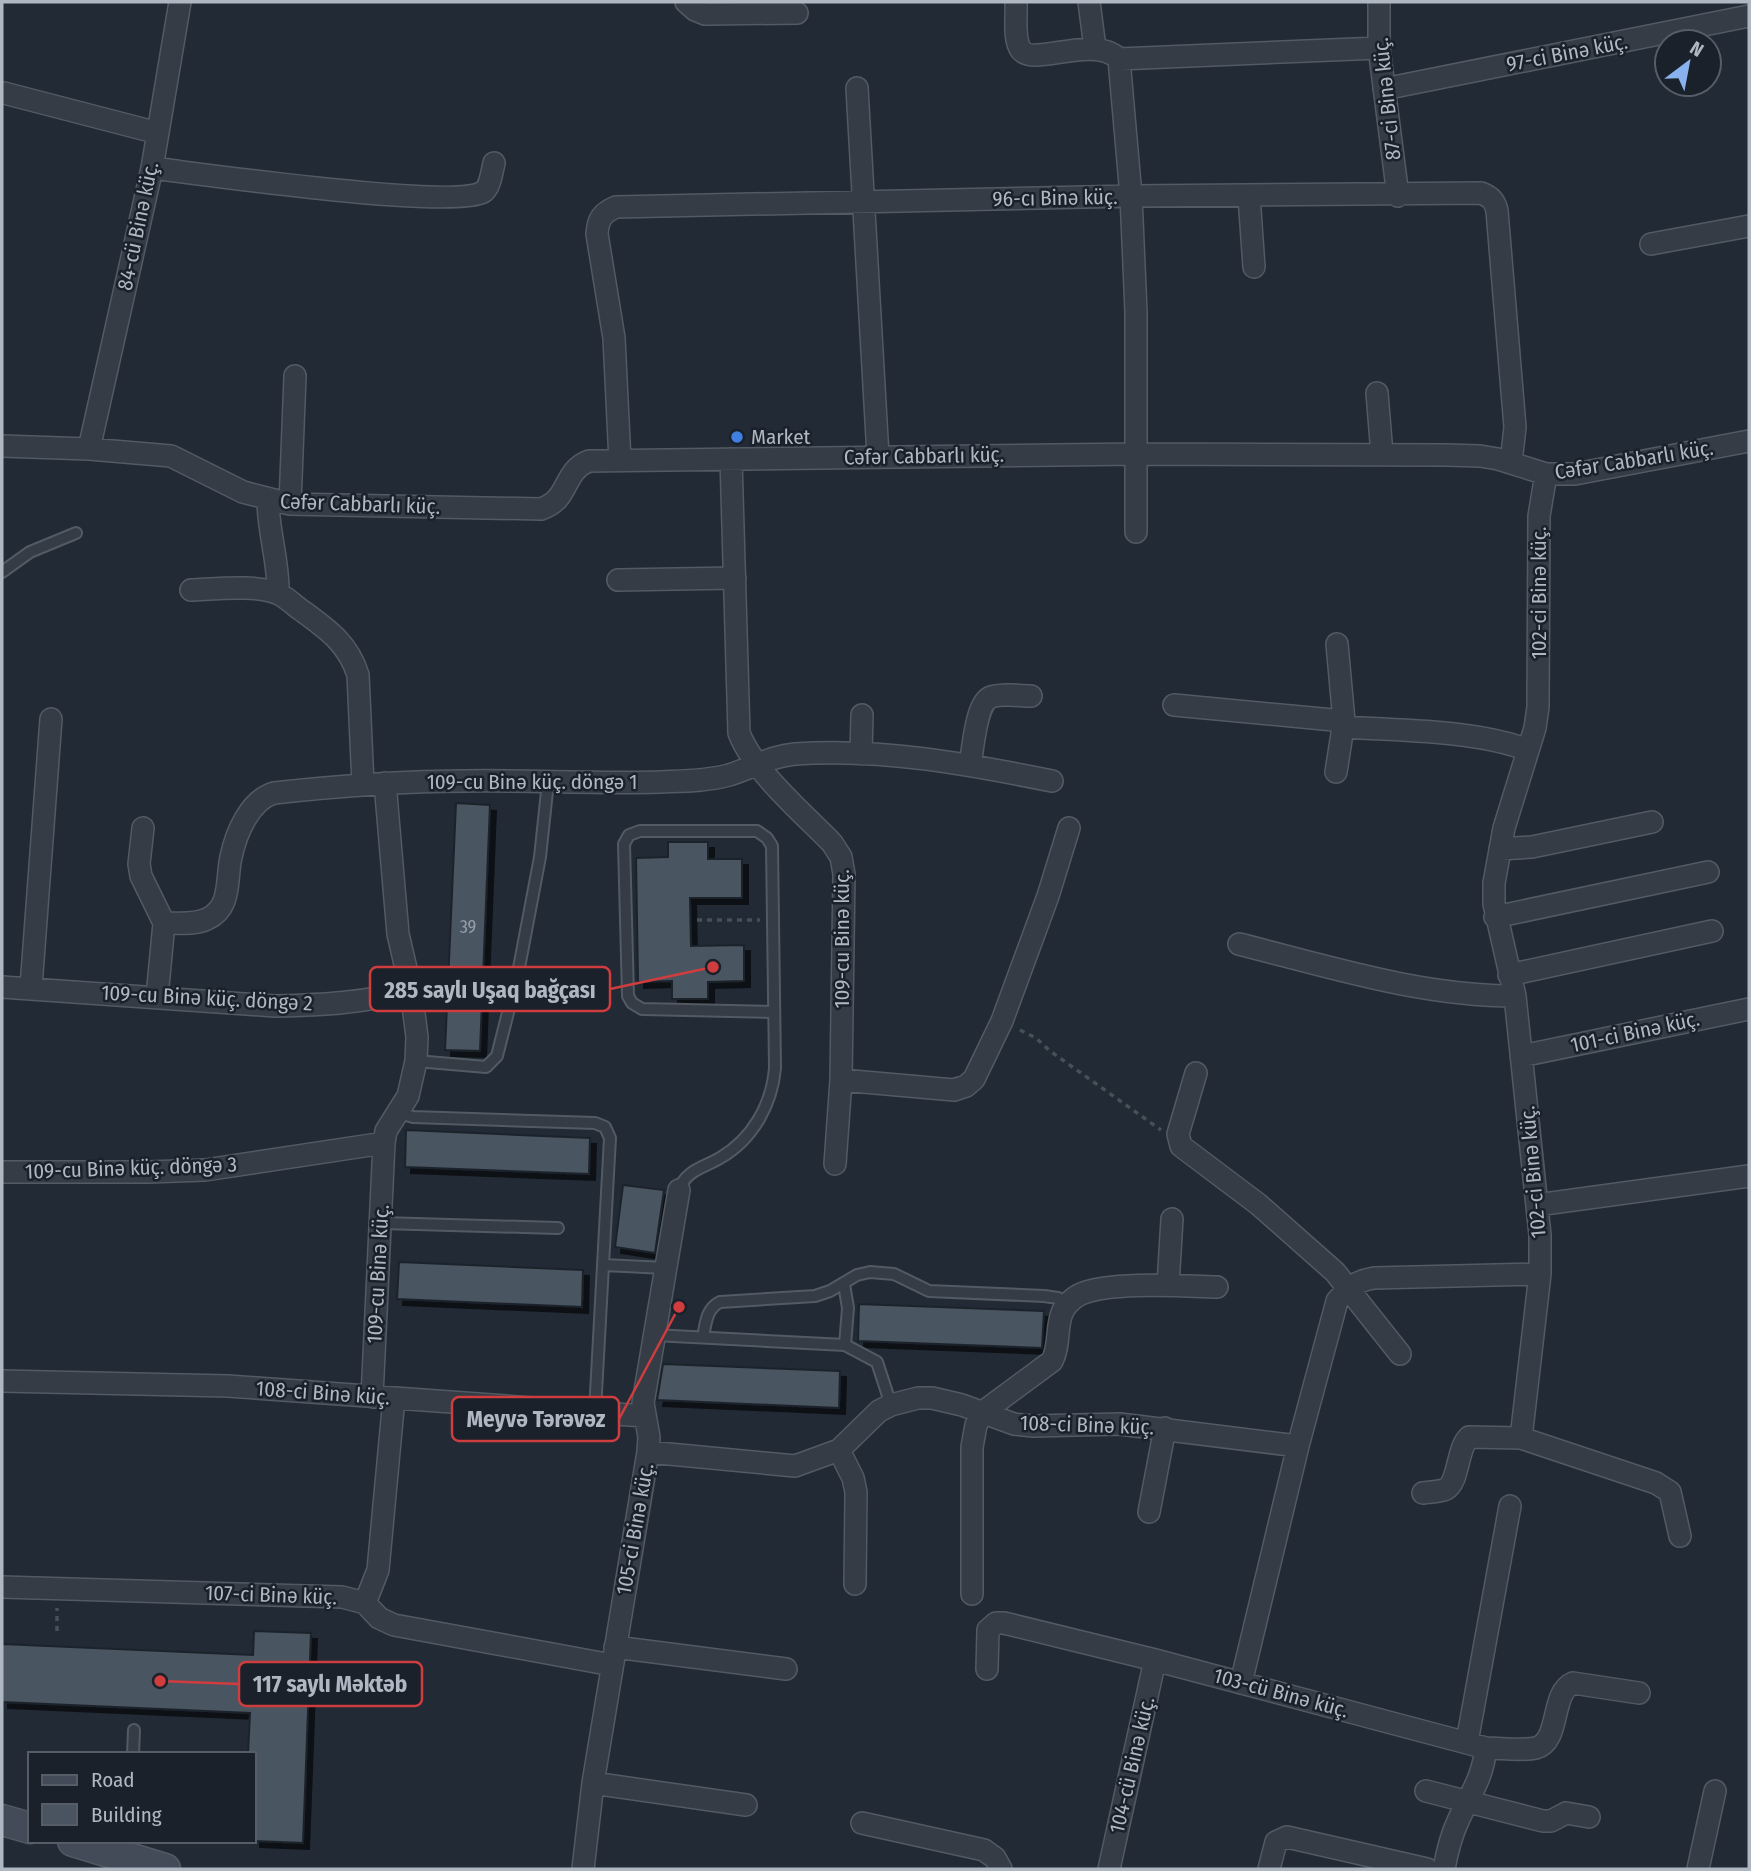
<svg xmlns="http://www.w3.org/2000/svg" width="1751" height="1871" viewBox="0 0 1751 1871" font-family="'Fira Sans Condensed',sans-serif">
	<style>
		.building { fill: #4a5460; stroke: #1c232c; stroke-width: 2; filter: url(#shadow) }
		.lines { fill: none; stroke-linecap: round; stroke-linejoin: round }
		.lane-casing { stroke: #525a63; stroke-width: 14 }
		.street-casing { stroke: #525a63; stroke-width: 24 }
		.secondary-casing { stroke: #525a63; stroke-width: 33 }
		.path { stroke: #435355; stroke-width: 3.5; stroke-dasharray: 5 5; stroke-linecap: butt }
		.lane { stroke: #353c46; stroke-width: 10 }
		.street { stroke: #353c46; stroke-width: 21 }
		.secondary { stroke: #434b58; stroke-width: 30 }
		.shop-dot { fill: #3f7fe0; stroke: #1a212a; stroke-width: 2.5 }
		.labels { text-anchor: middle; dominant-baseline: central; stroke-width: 5; stroke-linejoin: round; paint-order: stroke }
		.number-label { font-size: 18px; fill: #969eaa }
		.street-label { font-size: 21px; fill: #afb7c2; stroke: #1a212a }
		.poi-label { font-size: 21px; fill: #afb7c2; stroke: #1a212a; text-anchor: start }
		.leader { fill: none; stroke: #d03d3f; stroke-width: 2.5 }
		.callout-dot { fill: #d03d3f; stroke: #1a212a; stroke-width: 2.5 }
		.callout { fill: #1a212a; stroke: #d03d3f; stroke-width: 2.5 }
		.callout-label { font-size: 23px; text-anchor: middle; font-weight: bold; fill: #afb7c2 }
	</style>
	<defs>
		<filter id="shadow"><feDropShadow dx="6" dy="6" stdDeviation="0" flood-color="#0009"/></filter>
	</defs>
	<rect width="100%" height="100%" fill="#212a35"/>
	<path class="building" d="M456 803 490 805 480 1051 445 1050Z
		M668 842H708V859H742V898H690L691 946 744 945V981L708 982V999H672V981L638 982 636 858 668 857Z
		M406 1130 590 1138 589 1174 405 1167Z
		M623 1185 664 1190 655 1253 615 1247Z
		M399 1262 583 1270 582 1307 397 1299Z
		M859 1304 1044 1311 1042 1348 858 1341Z
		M663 1364 840 1371 839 1408 657 1400Z
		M254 1631 311 1633 303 1843 254 1841V1754H248L250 1713 2 1702V1644L253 1655Z"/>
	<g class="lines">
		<defs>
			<path id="lane" d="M2 572 30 552 76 533
				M416 1061 486 1067 497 1056 518 973 540 857 548 782
				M399 1113 413 1117 595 1123 605 1127 610 1138 595 1411
				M679 1190C686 1170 703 1168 720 1158 753 1139 772 1104 775 1068L772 846 767 838 757 831H640L629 835 624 844 628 996 632 1003 642 1009 774 1012
				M382 1223 558 1228
				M604 1265 665 1268
				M844 1284 848 1308 845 1345
				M654 1335 845 1345 877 1362 891 1405
				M703 1337C706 1323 706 1309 720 1302L815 1296 830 1291 857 1275 870 1272 894 1274 929 1291 1044 1296 1058 1298 1068 1304
				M133 1754 134 1730"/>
			<path id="street" d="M686 2 695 10 705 14 797 13
				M1016 2C1017 15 1013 39 1021 50 1034 67 1093 34 1119 59L1379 48
				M1089 2 1095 48
				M1379 2V48L1398 196
				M1119 59 1131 196 1136 312V532
				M857 88 878 456
				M1384 89 1749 16
				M4 93 158 133
				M152 168C202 174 452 210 483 192 490 188 492 171 494 163
				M1249 196 1254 267
				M1651 244 1749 226
				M1377 393 1382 454
				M2 446 89 449 171 456 243 492 290 504 541 509C571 499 562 471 589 461L1137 454 1446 455 1480 456 1498 459 1546 474H1575L1749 441
				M89 449 152 168 180 2
				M731 459 739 733C754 772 803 813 832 843L841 857 844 874 841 1080 835 1164
				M620 461 614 338 597 234C598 219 602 213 616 207L1131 196 1481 193C1491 197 1495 201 1497 211L1515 427 1511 463
				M268 500C268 532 279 562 278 593
				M290 504 295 376
				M618 580 735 578
				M191 590C215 589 257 584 279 594 287 598 294 605 301 610 327 629 348 643 358 675L363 784
				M1174 705 1344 721 1346 727C1404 731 1475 730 1528 750
				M861 754 862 715
				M970 765C973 749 976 702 991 697 1003 693 1019 696 1031 696
				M1336 772 1344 721 1337 644
				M143 828 139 864 141 876 164 923
				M1500 849 1532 847 1652 822
				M1495 917 1708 872
				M1239 944C1330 967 1421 996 1515 996
				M1509 975 1712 931
				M2 987 275 1006C321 1005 366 1003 411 990
				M31 987 51 719
				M157 997 164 923C178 923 195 925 207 919 232 908 226 879 231 857 236 833 250 800 274 793 338 786 401 781 465 781 530 780 596 784 661 782 683 781 707 781 729 775 752 768 771 756 795 754 882 748 968 764 1052 781
				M1521 1056 1749 1009
				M1196 1073 1178 1134 1181 1146 1258 1204 1335 1272 1400 1354
				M841 1080 954 1090 966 1086 974 1079 1002 1021 1048 896 1069 828
				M2 1172H148L205 1170 384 1143
				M1537 1205 1749 1176
				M1168 1285 1172 1219
				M2 1381 228 1386 644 1416
				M372 1397 384 1143 386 1131 408 1096 416 1061 417 1037 411 990 398 934 385 783
				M1521 1438 1540 1274
				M839 1450 853 1478 856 1492 855 1584
				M648 1452 795 1466 839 1450 879 1411 891 1405 918 1398H932L962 1405 1014 1424 1033 1426 1120 1424 1298 1446
				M1423 1493C1430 1492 1440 1492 1446 1489 1459 1482 1457 1448 1469 1437L1521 1438 1656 1483 1670 1492 1680 1536
				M1149 1512 1165 1428
				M2 1587 342 1597 365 1603 379 1618 394 1625 612 1665
				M972 1594V1447L976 1425 983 1412 1052 1361C1060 1346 1056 1328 1062 1313 1065 1305 1074 1297 1081 1294 1110 1281 1184 1286 1217 1287
				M365 1603 378 1570 394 1398
				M615 1647 786 1669
				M987 1669 988 1630 996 1623H1004L1155 1660 1486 1748C1482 1780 1471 1792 1458 1821 1451 1836 1447 1852 1444 1869
				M1241 1683 1298 1446 1337 1301C1348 1288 1356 1281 1374 1278L1540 1274V1235L1515 996 1494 904V883L1504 828 1535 728 1538 707 1539 516 1546 474
				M1467 1742 1510 1506
				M1486 1748C1501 1748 1521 1751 1536 1748 1561 1741 1550 1693 1573 1683L1639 1693
				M593 1783 746 1805
				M1426 1791 1543 1821H1551L1566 1813 1589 1817
				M862 1823 984 1850 995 1858 1001 1869
				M583 1869 593 1783 648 1452 649 1437 643 1403 679 1190
				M1109 1869 1155 1660
				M1269 1869 1276 1842 1287 1837 1427 1869
				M1698 1869 1715 1791"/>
			<path id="secondary" d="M2 1820 30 1828
				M73 1841 165 1869"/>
		</defs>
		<use href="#lane" class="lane-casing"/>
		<use href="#street" class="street-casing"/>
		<use href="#secondary" class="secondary-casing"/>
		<path class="path" d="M697 920H760
			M1020 1030 1036 1038 1050 1051 1161 1130
			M57 1631V1608"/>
		<use href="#lane" class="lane"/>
		<use href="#street" class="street"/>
		<use href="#secondary" class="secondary"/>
	</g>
	<circle class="shop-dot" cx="737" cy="437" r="7"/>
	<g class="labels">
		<g class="number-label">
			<text x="468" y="927">39</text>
		</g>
		<g class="street-label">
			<text transform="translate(1567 53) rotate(-11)">97-ci Binə küç.</text>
			<text transform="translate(1387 99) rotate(-96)">87-ci Binə küç.</text>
			<text transform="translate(1055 198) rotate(-1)">96-cı Binə küç.</text>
			<text transform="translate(138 226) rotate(-78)">84-cü Binə küç.</text>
			<text transform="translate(924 456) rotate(-1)">Cəfər Cabbarlı küç.</text>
			<text transform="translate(1634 460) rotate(-9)">Cəfər Cabbarlı küç.</text>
			<text transform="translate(360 504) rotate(2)">Cəfər Cabbarlı küç.</text>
			<text transform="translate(1539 593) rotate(-90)">102-ci Binə küç.</text>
			<text x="532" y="782">109-cu Binə küç. döngə 1</text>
			<text transform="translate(842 939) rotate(-90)">109-cu Binə küç.</text>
			<text transform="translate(207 998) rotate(3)">109-cu Binə küç. döngə 2</text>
			<text transform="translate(1635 1032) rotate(-12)">101-ci Binə küç.</text>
			<text transform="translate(131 1168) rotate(-2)">109-cu Binə küç. döngə 3</text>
			<text transform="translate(1533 1172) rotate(-95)">102-ci Binə küç.</text>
			<text transform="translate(378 1274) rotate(-87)">109-cu Binə küç.</text>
			<text transform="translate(323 1393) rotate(4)">108-ci Binə küç.</text>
			<text transform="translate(1087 1425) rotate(2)">108-ci Binə küç.</text>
			<text transform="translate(635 1529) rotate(-80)">105-ci Binə küç.</text>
			<text transform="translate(271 1595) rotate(2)">107-ci Binə küç.</text>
			<text transform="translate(1281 1693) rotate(15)">103-cü Binə küç.</text>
			<text transform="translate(1132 1765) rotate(-77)">104-cü Binə küç.</text>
		</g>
		<g class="poi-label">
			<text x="751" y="437">Market</text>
		</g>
	</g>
	<path class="leader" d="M713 967L610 989M679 1307L619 1419M160 1681L239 1684"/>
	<g class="callout-dot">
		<circle cx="713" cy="967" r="7"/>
		<circle cx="679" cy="1307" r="7"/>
		<circle cx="160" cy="1681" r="7"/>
	</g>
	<g class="callout">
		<rect x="370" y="967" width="240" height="44" rx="7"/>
		<rect x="452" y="1397" width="167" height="44" rx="7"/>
		<rect x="239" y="1662" width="183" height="44" rx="7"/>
	</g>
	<g class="callout-label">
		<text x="490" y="998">285 saylı Uşaq bağçası</text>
		<text x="536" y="1427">Meyvə Tərəvəz</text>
		<text x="330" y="1692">117 saylı Məktəb</text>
	</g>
	<rect width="1751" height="1871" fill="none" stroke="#afb7c2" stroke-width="7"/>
	<rect x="28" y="1752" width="228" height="91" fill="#1a212a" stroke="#565d67" stroke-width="2"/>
	<rect x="42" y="1775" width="35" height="10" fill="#434b58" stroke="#565d67" stroke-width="2"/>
	<text x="91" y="1787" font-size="21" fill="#afb7c2">Road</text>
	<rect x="42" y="1804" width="35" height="21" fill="#4a5460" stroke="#565d67" stroke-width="2"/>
	<text x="91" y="1822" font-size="21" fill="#afb7c2">Building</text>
	<g transform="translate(1688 63) rotate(32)"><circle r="33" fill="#1a212a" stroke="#565d67" stroke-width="2"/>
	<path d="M0-5L12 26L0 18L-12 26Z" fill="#88b1ee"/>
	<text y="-10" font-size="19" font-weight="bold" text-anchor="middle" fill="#afb7c2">N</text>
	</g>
</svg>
